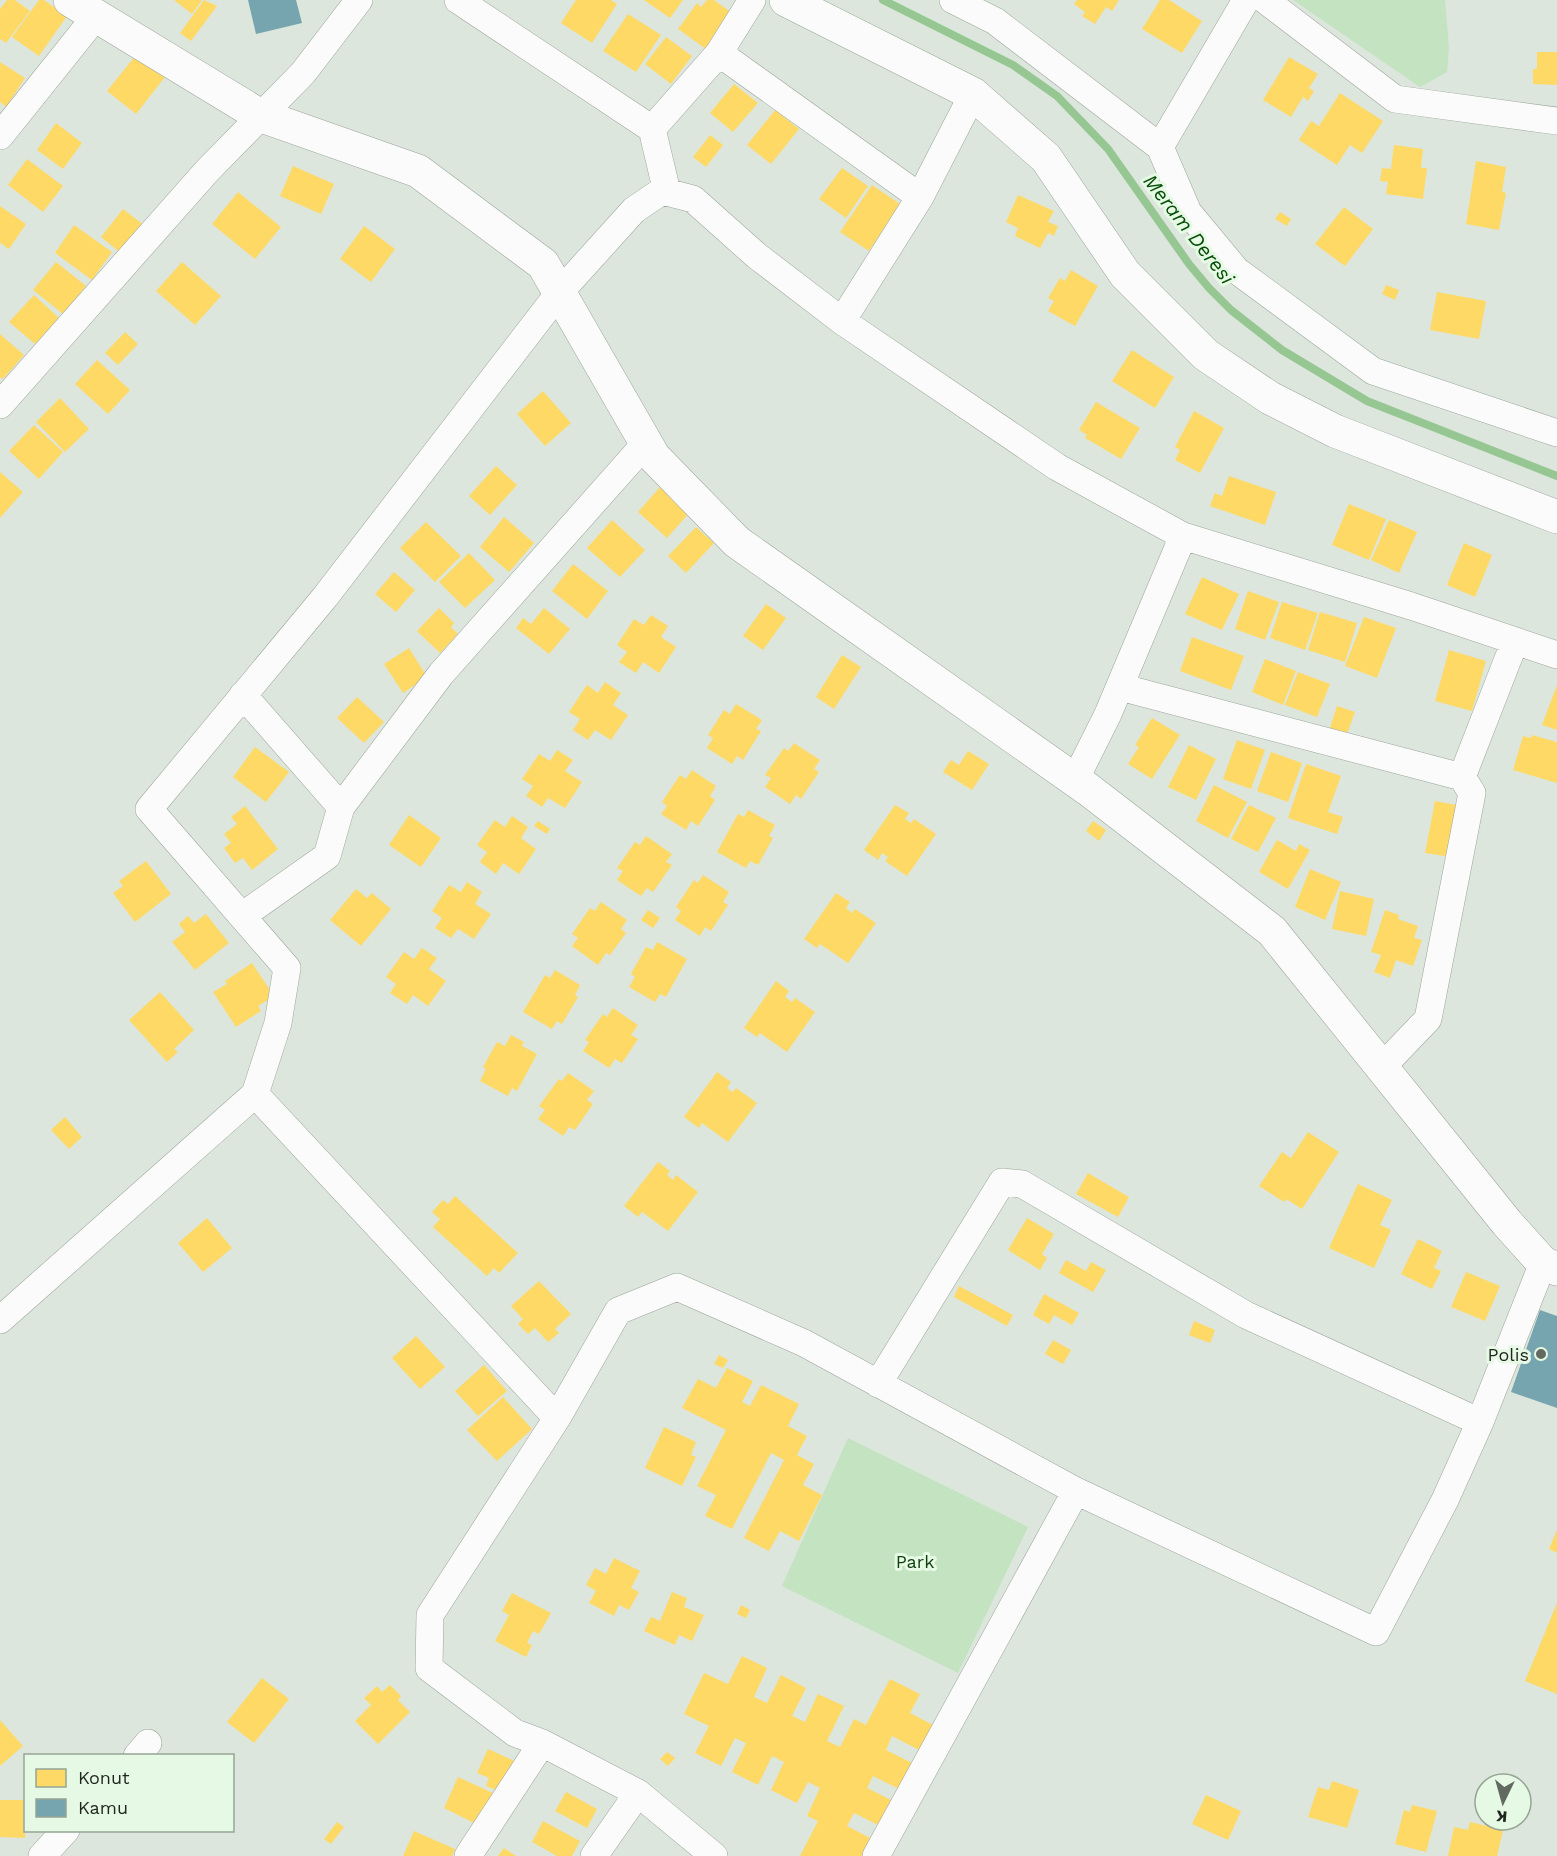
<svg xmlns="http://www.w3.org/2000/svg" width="1557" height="1856" viewBox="0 0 1557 1856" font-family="'Work Sans',sans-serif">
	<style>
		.green { fill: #c3e3c1 }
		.homes { fill: #ffd966 }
		.public { fill: #76a5af }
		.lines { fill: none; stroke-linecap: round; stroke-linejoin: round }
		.stream { stroke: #96c793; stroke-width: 8 }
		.minor-casing { stroke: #9da59d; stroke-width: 28 }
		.tertiary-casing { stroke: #9da59d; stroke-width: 34 }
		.minor { stroke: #fafbfa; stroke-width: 27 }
		.tertiary { stroke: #fafbfa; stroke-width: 33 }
		.poi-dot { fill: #616961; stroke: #e6f9e4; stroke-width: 2 }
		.labels { text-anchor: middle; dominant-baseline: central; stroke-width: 6; stroke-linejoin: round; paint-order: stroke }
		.poi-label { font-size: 18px; fill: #1f261f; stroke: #e6f9e4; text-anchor: end }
		.park-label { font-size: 18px; fill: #0f3d0e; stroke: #e6f9e4 }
		.water-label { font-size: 20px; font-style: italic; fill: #044d06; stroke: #e6f9e4 }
	</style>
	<rect width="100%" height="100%" fill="#dce6dc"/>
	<path class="green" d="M1293 0H1445L1449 48 1447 72 1420 87Z
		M848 1438 1028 1527 958 1673 782 1586Z"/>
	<path class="homes" d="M7 0H15L30 11 6 43 0 39V9Z
		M39 0H44L67 16 39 56 12 37Z
		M174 0H202L192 14Z
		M204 0 217 6 191 41 180 33Z
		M576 0H611L617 4 592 43 561 23Z
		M644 0H683L670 18Z
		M707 0H714L732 13 706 49 678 29 697 3 701 7Z
		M1077 0H1119L1112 11 1106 7 1095 24 1082 16 1085 12 1074 4Z
		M1160 0H1169L1202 21 1182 53 1142 29Z
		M628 14 661 35 636 72 603 51Z
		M666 37 692 56 671 84 645 64Z
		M1537 52H1557V85L1533 84V69H1537Z
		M136 55 165 77 136 114 107 91Z
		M1289 57 1318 74 1309 88 1314 91 1308 101 1303 97 1291 117 1263 100Z
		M0 62 25 78 6 107 0 102Z
		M734 84 758 103 733 132 710 113Z
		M1340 93 1383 121 1362 153 1350 145 1337 165 1299 140 1311 121 1319 126Z
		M775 110 799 129 771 164 747 145Z
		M56 123 82 143 63 169 37 150Z
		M710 135 723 145 706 167 693 157Z
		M1394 145 1423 149 1421 168H1427L1423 199 1386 194 1388 182 1380 181 1382 168 1391 169Z
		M27 159 63 186 43 212 8 185Z
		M1476 161 1506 167 1502 192 1506 193 1499 230 1466 224Z
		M293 166 334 184 321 214 280 196Z
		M842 168 868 186 846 218 819 199Z
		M872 185 900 204 869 251 840 232Z
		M238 192 281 227 255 259 212 224Z
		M1018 195 1054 211 1048 222 1058 226 1054 236 1048 233 1040 248 1015 236 1018 228 1006 222Z
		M0 206 26 224 9 249 0 243Z
		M1344 207 1373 229 1345 266 1315 244Z
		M123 209 145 226 123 255 101 237Z
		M1280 212 1291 219 1287 226 1275 219Z
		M74 225 112 252 92 280 55 253Z
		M364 226 395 249 371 282 340 259Z
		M56 262 86 286 63 314 33 290Z
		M182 262 221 296 195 325 156 291Z
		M1071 270 1098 286 1075 326 1048 311 1054 301 1048 298 1060 278 1065 281Z
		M1386 285 1399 290 1395 300 1382 294Z
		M1437 292 1486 301 1479 339 1430 330Z
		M34 295 59 318 35 344 9 322Z
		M125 332 138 344 118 365 105 353Z
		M0 334 24 355 3 379 0 377Z
		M1132 350 1174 377 1155 408 1112 381Z
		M97 360 130 390 108 414 75 384Z
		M543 391 571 423 545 446 517 414Z
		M60 398 89 429 65 452 36 422Z
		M1096 402 1140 428 1121 459 1085 438 1087 435 1079 430Z
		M1194 411 1224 428 1200 473 1175 460 1180 450 1175 447Z
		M34 425 63 452 39 479 9 451Z
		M496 466 517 485 490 515 469 496Z
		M0 472 23 492 0 518Z
		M1229 476 1276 492 1265 525 1210 506 1215 493 1222 496Z
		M661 486 690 512 667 538 638 512Z
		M1349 504 1386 519 1369 560 1332 545Z
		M504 517 534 543 509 572 480 547Z
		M612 520 645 550 620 577 587 548Z
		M1389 520 1417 532 1399 573 1371 560Z
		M426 522 461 556 435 582 400 548Z
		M696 527 714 543 686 573 668 556Z
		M1464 543 1492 555 1475 597 1447 585Z
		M469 553 495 580 465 608 439 582Z
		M573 564 608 591 587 619 552 591Z
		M394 572 415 590 396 612 375 594Z
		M1202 577 1239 594 1222 630 1185 614Z
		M1248 591 1279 602 1265 640 1235 629Z
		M1282 602 1318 613 1305 650 1270 638Z
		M766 604 786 618 763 650 743 636Z
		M439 608 454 623 451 627 458 634 440 653 417 631Z
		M544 608 570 629 549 654 516 628 523 618 531 624Z
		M1320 612 1357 623 1345 662 1308 650Z
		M651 615 668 626 661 637 676 647 659 673 643 662 636 673 619 662 627 652 617 645 634 619 644 625Z
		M1364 617 1396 628 1377 678 1345 666Z
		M1192 637 1244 656 1231 690 1180 671Z
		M409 648 427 677 403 693 384 664Z
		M1449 650 1486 661 1472 711 1435 701Z
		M842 655 861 667 834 709 816 697Z
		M1265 659 1296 671 1283 705 1252 692Z
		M1298 672 1330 684 1317 717 1285 705Z
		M605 682 621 693 613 705 628 715 611 740 595 730 588 740 573 730 580 719 569 712 587 685 598 693Z
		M1557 685V730L1542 725Z
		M357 697 384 722 364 743 337 718Z
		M736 704 762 720 756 729 761 731 743 760 737 756 732 764 707 748 713 738 708 735 724 710 730 714Z
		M1337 706 1355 712 1347 734 1330 728Z
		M1152 718 1180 735 1152 779 1128 764 1139 747 1135 745Z
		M1532 735 1557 742V783L1513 770 1523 736 1531 738Z
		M1237 740 1265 750 1251 789 1223 779Z
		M794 743 820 760 814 769 819 772 801 799 796 795 790 804 765 787 771 778 765 775 784 748 788 751Z
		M1189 745 1216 759 1196 800 1168 787Z
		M255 747 289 772 266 802 233 777Z
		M557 750 573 760 565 771 582 782 565 808 548 798 542 807 526 796 533 786 522 779 539 754 550 761Z
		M968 751 989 764 972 790 943 772 951 760 959 765Z
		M1271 752 1302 763 1288 802 1257 791Z
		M1306 764 1341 776 1328 812 1343 817 1337 834 1288 818Z
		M692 770 716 786 710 796 715 800 698 826 691 821 686 830 661 814 667 806 662 802 680 775 686 779Z
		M1214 785 1247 802 1228 838 1196 821Z
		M1435 801 1467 807 1457 858 1425 853Z
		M895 805 909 813 905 819 911 823 914 819 936 834 907 876 885 861 888 857 882 853 878 860 864 850Z
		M1249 805 1276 818 1258 852 1231 839Z
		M245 806 278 849 252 870 243 858 235 863 224 848 231 843 224 834 237 824 231 817Z
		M748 810 775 825 769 836 773 838 758 865 750 861 746 868 717 852 738 814 744 817Z
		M409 815 441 838 421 867 389 845Z
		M512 816 528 827 521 838 536 849 519 874 503 863 496 874 480 862 487 852 477 845 495 820 505 827Z
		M538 821 550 829 547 834 534 826Z
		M1093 821 1106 830 1099 841 1086 831Z
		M646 836 672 854 666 862 672 865 653 892 647 888 641 896 617 880 623 871 617 868 635 842 640 845Z
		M1277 840 1296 851 1299 844 1310 850 1288 889 1259 872Z
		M146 861 171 894 135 922 113 893 123 886 119 881Z
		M1310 869 1341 882 1325 920 1295 907Z
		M703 875 729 892 723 902 728 905 711 931 705 927 700 936 675 920 681 911 676 907 694 880 698 883Z
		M467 882 482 892 475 904 491 914 474 939 458 929 451 938 435 928 442 918 432 911 449 885 461 892Z
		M356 889 367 898 372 893 391 909 361 946 330 920Z
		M1340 891 1374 899 1366 936 1332 929Z
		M836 893 850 902 846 908 852 913 855 909 876 923 848 963 820 944 817 948 804 939Z
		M601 902 627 920 621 929 626 933 610 955 606 953 598 965 572 946 578 938 572 934 590 908 595 911Z
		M648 910 660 918 653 928 641 920Z
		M1385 910 1399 915 1398 919 1418 926 1414 938 1422 940 1413 966 1396 960 1390 978 1374 972 1381 955 1371 952Z
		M206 914 229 943 195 970 172 942 185 932 179 924 188 916 194 923Z
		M657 942 687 959 666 997 660 994 655 1002 629 987 635 977 631 974 646 947 653 950Z
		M422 948 437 958 429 969 446 981 428 1006 413 995 407 1004 390 993 396 984 386 977 404 952 414 959Z
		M252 963 274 996 258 1006 261 1011 236 1027 213 992 227 984 225 981Z
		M555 970 580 985 575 995 578 997 562 1024 557 1021 552 1029 523 1012 545 975 550 978Z
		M776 981 789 991 785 997 792 1002 795 998 815 1012 787 1052 760 1033 757 1037 744 1028Z
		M160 992 194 1030 174 1049 178 1052 167 1062 129 1020Z
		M613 1008 638 1025 631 1035 638 1039 622 1063 615 1059 609 1068 583 1051 589 1042 585 1040 603 1014 607 1017Z
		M511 1035 524 1042 522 1046 537 1054 517 1091 512 1088 508 1096 480 1081 486 1069 483 1067 497 1042 505 1046Z
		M717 1072 731 1082 727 1088 733 1092 736 1088 757 1103 728 1142 702 1123 699 1128 684 1117Z
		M568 1073 594 1091 587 1100 593 1104 575 1130 569 1127 563 1136 538 1119 545 1110 539 1106 559 1079 562 1081Z
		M65 1117 82 1137 69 1149 51 1130Z
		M1308 1132 1339 1152 1302 1209 1286 1199 1284 1202 1259 1186 1282 1152 1291 1158Z
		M658 1162 670 1171 667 1175 673 1180 676 1175 698 1192 668 1231 642 1212 638 1217 624 1206Z
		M1088 1173 1129 1197 1118 1217 1076 1194Z
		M1358 1184 1392 1200 1380 1225 1391 1230 1374 1268 1329 1248Z
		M455 1196 518 1253 499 1273 494 1268 487 1276 433 1227 440 1219 432 1212 443 1200 448 1204Z
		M207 1218 232 1248 203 1272 178 1243Z
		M1027 1218 1054 1234 1042 1254 1047 1258 1040 1270 1008 1250Z
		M1418 1239 1442 1251 1434 1268 1441 1271 1432 1289 1401 1274Z
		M1066 1260 1086 1271 1091 1262 1106 1270 1093 1292 1059 1273Z
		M1466 1272 1500 1286 1485 1321 1451 1307Z
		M539 1281 571 1314 555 1329 559 1333 548 1342 535 1328 528 1334 518 1324 523 1319 511 1306Z
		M959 1286 1013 1315 1007 1326 954 1297Z
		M1044 1294 1079 1313 1072 1325 1054 1315 1049 1324 1033 1315Z
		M1194 1321 1215 1330 1210 1343 1189 1335Z
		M416 1336 445 1367 420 1389 392 1358Z
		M1053 1340 1071 1350 1063 1364 1045 1354Z
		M719 1355 728 1360 723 1368 714 1364Z
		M484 1365 507 1391 478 1416 455 1391Z
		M727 1368 753 1381 742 1402 750 1406 761 1385 799 1404 788 1426 807 1436 797 1455 814 1464 803 1485 822 1495 799 1541 780 1531 769 1551 744 1538 784 1460 771 1453 732 1529 705 1516 716 1495 697 1486 726 1430 682 1408 698 1379 716 1388Z
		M503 1397 532 1429 497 1461 467 1430Z
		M664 1427 696 1442 691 1455 696 1457 682 1486 645 1468Z
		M1557 1530V1553L1549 1549Z
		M614 1558 640 1571 631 1588 639 1592 629 1610 619 1605 614 1616 589 1603 596 1591 586 1585 595 1568 606 1574Z
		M672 1592 687 1598 684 1607 704 1615 692 1641 679 1635 675 1645 644 1631 651 1617 660 1621Z
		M512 1593 551 1613 539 1634 533 1631 527 1643 532 1645 526 1657 495 1641 509 1615 502 1611Z
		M1557 1603V1694L1525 1681Z
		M741 1605 750 1610 746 1618 737 1614Z
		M742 1656 767 1668 754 1697 767 1703 781 1675 806 1688 792 1716 805 1722 818 1694 844 1706 827 1741 840 1747 854 1719 866 1725 890 1679 920 1694 910 1713 933 1725 919 1750 892 1736 886 1750 914 1764 901 1790 873 1776 867 1788 895 1802 882 1827 854 1813 847 1826 876 1841 868 1856H800L818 1821 807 1816 820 1788 808 1782 797 1803 771 1790 784 1762 772 1756 758 1785 732 1772 746 1743 735 1738 721 1766 695 1753 709 1726 684 1714 704 1673 728 1684Z
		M262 1678 289 1699 254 1743 227 1722Z
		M390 1685 401 1696 398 1700 410 1712 378 1744 355 1721 371 1705 364 1698 377 1686 382 1692Z
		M0 1720 23 1746 0 1766Z
		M488 1749 521 1764 507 1795 486 1786 489 1778 477 1773Z
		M667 1752 675 1758 668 1766 660 1759Z
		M458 1777 495 1794 480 1826 444 1808Z
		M1332 1781 1359 1790 1347 1828 1308 1817 1318 1787 1329 1790Z
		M566 1792 597 1809 587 1828 555 1811Z
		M1206 1795 1241 1811 1228 1840 1192 1824Z
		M0 1800H26L25 1838 0 1837Z
		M1412 1805 1437 1811 1426 1852 1395 1844 1404 1810 1410 1812Z
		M543 1821 580 1841 572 1856H557L532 1842Z
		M337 1822 344 1827 331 1844 324 1839Z
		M1470 1822 1503 1830 1497 1856H1448L1454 1827 1468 1830Z
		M414 1831 455 1849 452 1856H403Z
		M504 1848 516 1856H498Z"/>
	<path class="public" d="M248 0H296L302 23 256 34Z
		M1540 1310 1557 1316V1408L1511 1392Z"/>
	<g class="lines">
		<path class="stream" d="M883 0 1013 65 1057 96 1108 149 1189 264 1209 288 1231 310 1282 350 1367 401 1557 476"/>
		<defs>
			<path id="minor" d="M458 0 652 129
				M953 0 995 21 1160 147 1246 0
				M1265 0 1395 99 1557 121
				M719 53 920 197
				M0 136 97 15
				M1160 147 1188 212 1236 270 1373 371 1557 433
				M667 192 652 129 719 53 752 0
				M842 321 920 197 973 94
				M0 405 207 171 303 73 359 0
				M1120 687 1462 777 1515 641
				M243 695 341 807 441 674 646 443
				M1075 780 1108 714 1183 536
				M242 916 327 856 341 807
				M1381 1068 1428 1019 1472 793 1462 777
				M1543 1263 1480 1422 1445 1500 1376 1632 1076 1491 804 1343 677 1287 618 1311 557 1418 255 1094 278 1023 287 968 149 809 325 597 559 293 634 210 662 191 693 199 757 256 842 321 1057 467 1183 536 1411 606 1557 655
				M0 1320 255 1094
				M878 1384 1002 1182 1022 1184 1246 1315 1480 1422
				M557 1418 430 1615 429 1668 515 1733 542 1743 638 1793 714 1856
				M137 1756 148 1743
				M42 1856 66 1830
				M468 1856 542 1743
				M594 1856 638 1793
				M876 1856 1076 1491"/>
			<path id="tertiary" d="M70 0 259 115 418 171 543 264 654 457 737 542 1089 790 1272 931 1507 1223 1543 1263 1557 1269
				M786 0 973 94 1046 158 1125 274 1206 355 1270 398 1335 431 1557 517"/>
		</defs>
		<use href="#minor" class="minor-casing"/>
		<use href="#tertiary" class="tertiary-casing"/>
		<use href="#minor" class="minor"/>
		<use href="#tertiary" class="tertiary"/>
	</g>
	<circle class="poi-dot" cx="1541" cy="1354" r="6"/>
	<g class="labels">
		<g class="poi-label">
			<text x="1529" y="1354">Polis</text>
		</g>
		<g class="park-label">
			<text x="915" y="1561">Park</text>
		</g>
		<g class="water-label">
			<text transform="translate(1189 229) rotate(52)">Meram Deresi</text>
		</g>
	</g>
	<rect x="24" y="1754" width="210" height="78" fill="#e6f9e4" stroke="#96a595" stroke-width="1.5"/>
	<rect x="36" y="1769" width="30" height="18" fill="#ffd966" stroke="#96a595" stroke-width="1.5"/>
	<text x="78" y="1784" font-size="18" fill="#1f261f">Konut</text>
	<rect x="36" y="1799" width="30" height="18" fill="#76a5af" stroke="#96a595" stroke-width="1.5"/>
	<text x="78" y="1814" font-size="18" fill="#1f261f">Kamu</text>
	<g transform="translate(1503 1802) rotate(185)"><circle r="28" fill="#e6f9e4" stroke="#96a595" stroke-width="1.5"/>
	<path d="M0-4.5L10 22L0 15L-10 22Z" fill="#616961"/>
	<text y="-9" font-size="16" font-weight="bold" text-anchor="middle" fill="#1f261f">K</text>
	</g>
</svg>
